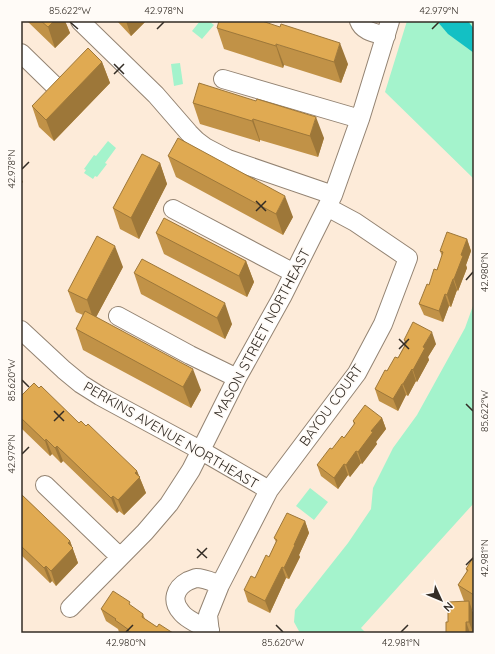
<svg xmlns="http://www.w3.org/2000/svg" width="495" height="654" viewBox="0 0 495 654" font-family="Quicksand,sans-serif">
	<style>
		.green { fill: #a4f3cc }
		.water { fill: #13c0c4 }
		.lines { fill: none; stroke-linecap: round; stroke-linejoin: round }
		.minor-casing { stroke: #938372; stroke-width: 20 }
		.minor { stroke: #fff; stroke-width: 18 }
		.wall { fill: #c19247 }
		.shaded-wall { fill: #9d7739 }
		.building { fill: #e0aa52; stroke: #9d7739 }
		.ticks { fill: none; stroke: #332c25; stroke-width: 1.5 }
		.labels { text-anchor: middle; dominant-baseline: central; stroke-width: 3.5; stroke-linejoin: round; paint-order: stroke }
		.street-label { font-size: 14px; fill: #332c25; stroke: #fffbf7 }
		.neatline { fill: none; stroke: #332c25; stroke-width: 1.5 }
		.ticks-label { font-size: 10px; text-anchor: middle; fill: #332c25 }
	</style>
	<rect width="100%" height="100%" fill="#fdebd9"/>
	<path class="green" d="M200 21H209L214 25 202 39 192 31Z
		M407 21H474V179L385 92Z
		M180 63 183 84 174 86 171 64Z
		M108 141 116 148 105 163 107 164 97 177 95 176 93 179 84 173 86 170 84 169 94 155 96 156Z
		M474 303V503L361 628 366 633H300L294 622 295 610 348 543 371 509 373 488 393 448 417 415 465 328Z
		M310 488 328 502 314 520 296 506Z"/>
	<path class="water" d="M437 21H468L474 29V53L448 34Z"/>
	<g class="lines">
		<defs>
			<path id="minor" d="M80 21 156 95 189 133 197 141 205 147 228 159 333 195
				M359 21C363 32 376 33 386 36
				M21 53 59 90
				M223 79 360 119
				M173 209 294 273
				M118 316 190 355 237 378
				M21 330 64 370 81 384 100 396 200 450 269 490
				M45 485 120 557
				M70 608 145 532 169 504 191 470 237 378 282 297 333 195 360 119 390 21
				M210 630C201 626 186 619 181 612 171 601 175 588 188 581 191 580 193 579 196 578 205 578 212 582 220 585
				M210 633 208 615 220 585 269 490 357 373 383 324 408 258 355 222 327 207"/>
		</defs>
		<use href="#minor" class="minor-casing"/>
		<use href="#minor" class="minor"/>
	</g>
	<path class="wall" d="M27 21H65L70 33 55 48Z
		M117 21H146L131 36Z
		M217 28 348 64 341 83 284 65 283 68 224 49Z
		M102 62 110 83 54 141 39 127 32 106Z
		M256 101 324 138 318 157 260 140V142L200 124 193 103Z
		M168 156 293 217 283 235 176 177Z
		M160 163 167 184 139 239 120 229 113 208Z
		M156 233 246 261 254 282 247 297 164 254Z
		M467 239 471 251 466 265 467 268 458 291 457 290 451 307 449 306 443 322 424 315 419 304 437 270 442 256 440 251Z
		M123 267 96 317 201 390 191 408 83 350 76 329 83 315 76 312 68 291Z
		M134 273 232 324 225 339 141 294Z
		M404 340 436 344 428 357 429 360 417 382 416 381 408 396 406 395 398 411 379 401 375 389 387 371 398 358 405 344Z
		M21 396 79 423 137 471 146 493 124 515 119 511 117 513 63 461 61 463 52 454 50 456 21 428Z
		M382 418 386 429 376 442 377 444 362 464 361 463 350 477 348 475 338 489 321 476 317 465 332 449 344 438 354 425 353 421Z
		M21 494 70 541 78 563 56 586 52 581 50 583 21 555Z
		M305 521 309 533 299 555 300 557 289 579 286 578 270 613 248 602 244 590 255 578 269 557 276 542 274 538Z
		M474 556V611L472 610 474 633H446L448 622 464 601 458 585 467 572 466 569Z
		M131 606 143 614 145 619 157 627 173 633H121L119 632 118 629 106 621 101 609Z"/>
	<path class="shaded-wall" d="M54 21H65L70 33 55 48 48 27Z
		M126 21H146L131 36Z
		M340 43 348 64 341 83 334 62Z
		M276 44 284 65 283 68 276 46Z
		M102 62 110 83 54 141 46 120Z
		M316 117 324 138 318 157 310 136Z
		M253 119 260 140V142L252 121Z
		M160 163 167 184 139 239 131 218Z
		M21 178 23 182 21 184Z
		M285 196 293 217 283 235 276 214Z
		M467 239 471 251 466 265 467 268 458 291 454 279 461 255Z
		M115 246 123 267 94 321 87 300Z
		M246 261 254 282 247 297 239 276Z
		M453 279 457 290 451 307 447 295Z
		M445 294 449 306 443 322 439 311Z
		M225 303 232 324 225 339 217 318Z
		M432 332 436 344 428 357 429 360 417 382 413 370 423 347Z
		M193 369 201 390 191 408 183 387Z
		M412 369 416 381 408 396 403 384Z
		M402 384 406 395 398 411 393 399Z
		M382 418 386 429 376 442 377 444 362 464 358 452 371 431Z
		M46 439 52 454 50 456 45 441Z
		M57 446 63 461 61 463 55 448Z
		M356 451 361 463 350 477 346 465Z
		M344 464 348 475 338 489 334 478Z
		M137 471 146 493 124 515 118 500 135 473Z
		M113 496 119 511 117 513 111 498Z
		M305 521 309 533 299 555 300 557 289 579 284 568 294 545Z
		M70 541 78 563 56 586 51 571 68 543Z
		M46 566 52 581 50 583 44 568Z
		M282 567 286 578 270 613 265 601Z
		M469 601 474 615V633H473L469 622Z
		M466 622 470 633H466Z"/>
	<path class="building" d="M41 21H54L48 27Z
		M219 21H262L280 27 281 24 340 43 334 62 276 44V46L217 28Z
		M88 48 102 62 46 120 32 106Z
		M199 83 256 101 257 99 316 117 310 136 253 119 252 121 193 103Z
		M178 138 285 196 276 214 168 156Z
		M142 154 160 163 131 218 113 208Z
		M164 218 246 261 239 276 156 233Z
		M447 232 467 239 461 255 463 256 454 279H453L447 295 445 294 439 311 419 304 427 284 429 285 434 269 437 270 443 252 440 251Z
		M97 236 115 246 87 300 68 291Z
		M142 259 225 303 217 318 134 273Z
		M85 311 193 369 183 387 76 329Z
		M413 322 432 332 423 347 425 348 413 370 412 369 403 384H402L393 399 375 389 385 370 387 371 395 357 398 358 407 342 404 340Z
		M34 383 39 388 41 386 79 423 81 421 86 426 88 424 137 471 135 473 140 477 118 500 113 496 111 498 57 446 55 448 46 439 45 441 21 418V396Z
		M365 405 382 418 371 431 373 432 358 452 356 451 346 465 344 464 334 478 317 465 330 448 332 449 342 436 344 438 355 423 353 421Z
		M21 494 70 541 68 543 73 548 51 571 46 566 44 568 21 546Z
		M287 513 305 521 294 545H295L284 568 282 567 265 601 244 590 251 576 255 578 266 555 269 557 277 540 274 538Z
		M474 556V595L458 585 468 570 466 569Z
		M113 591 130 602 129 604 143 614 142 617 157 627 159 624 173 633H132L128 631 129 630 115 620 116 619 101 609Z
		M469 601V622H466V633H446V622H448V602Z"/>
	<path class="ticks" d="M70 22 78 29M157 29 164 22M432 29 439 22M114 64 124 74M114 74 124 64M22 169 29 162M256 201 266 211M256 211 266 201M466 280 473 272M399 339 409 349M399 349 409 339M22 380 29 387M466 404 473 411M54 411 64 421M54 421 64 411M22 454 29 447M197 549 207 558M197 558 207 548M466 565 473 558M276 625 283 632M126 632 133 625M401 632 408 625"/>
	<g class="labels">
		<g class="street-label">
			<text transform="translate(262 333) rotate(-62)">MASON STREET NORTHEAST</text>
			<text transform="translate(331 405) rotate(-54)">BAYOU COURT</text>
			<text transform="translate(171 435) rotate(30)">PERKINS AVENUE NORTHEAST</text>
		</g>
	</g>
	<rect width="495" height="654" fill="none" stroke="#fffbf7" stroke-width="44"/>
	<g transform="translate(441 600) rotate(134)" stroke="#fffbf7" stroke-width="3" paint-order="stroke">
	<path d="M0-3L7 15L0 10L-7 15Z" fill="#332c25"/>
	<text y="-6" font-size="11" font-weight="bold" text-anchor="middle" fill="#332c25">N</text>
	</g>
	<rect x="22" y="22" width="451" height="610" class="neatline"/>
	<g class="ticks-label">
		<text x="70" y="14">85.622°W</text>
		<text x="164" y="14">42.978°N</text>
		<text x="439" y="14">42.979°N</text>
		<text transform="translate(11 169) rotate(-90)" y="4">42.978°N</text>
		<text transform="translate(484 272) rotate(-90)" y="4">42.980°N</text>
		<text transform="translate(11 380) rotate(-90)" y="4">85.620°W</text>
		<text transform="translate(484 411) rotate(-90)" y="4">85.622°W</text>
		<text transform="translate(11 454) rotate(-90)" y="4">42.979°N</text>
		<text transform="translate(484 558) rotate(-90)" y="4">42.981°N</text>
		<text x="126" y="646">42.980°N</text>
		<text x="283" y="646">85.620°W</text>
		<text x="401" y="646">42.981°N</text>
	</g>
</svg>
